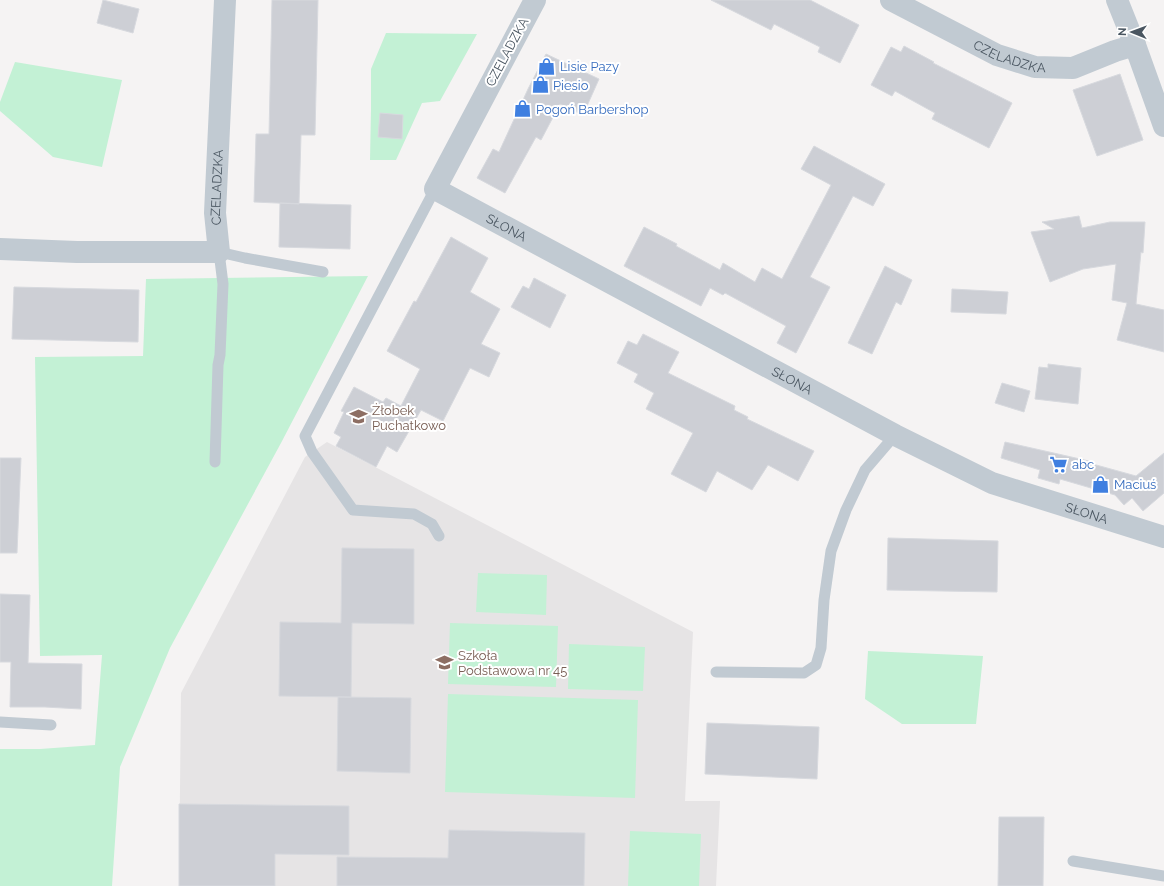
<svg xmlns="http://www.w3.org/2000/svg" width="1164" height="886" viewBox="0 0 1164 886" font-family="Raleway,sans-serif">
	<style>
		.education { fill: #e6e4e5 }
		.green { fill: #c3f1d5 }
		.building { fill: #cdcfd5; stroke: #d7d9de }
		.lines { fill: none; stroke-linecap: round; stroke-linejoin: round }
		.lane { stroke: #c1cad2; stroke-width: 11 }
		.street { stroke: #c1cad2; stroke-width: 22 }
		.labels { text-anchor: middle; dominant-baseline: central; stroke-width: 4; stroke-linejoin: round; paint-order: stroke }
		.street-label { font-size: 13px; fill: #4a5661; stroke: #fff }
		.shop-label { font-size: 13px; fill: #366cbe; stroke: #fff; text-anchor: start }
		.education-label { font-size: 13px; fill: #785e54; stroke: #fff; text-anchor: start }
	</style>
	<rect width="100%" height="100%" fill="#f5f3f3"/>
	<path class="education" d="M327 442 693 632 685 801H720L716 886H179L181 693 305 457Z"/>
	<path class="green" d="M386 33 477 34 440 101 422 103 396 160H370L371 110V69Z
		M15 62 122 80 102 167 53 157 0 111V102Z
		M368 276 281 443 170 648 120 767 112 886H0V749H40L95 745 102 655 40 656 35 357 143 356 146 279Z
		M478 573 547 575 546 615 476 612Z
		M450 623 558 626 556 687 448 684Z
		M569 644 645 647 643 691 568 689Z
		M868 651 983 656 976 724H902L865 699Z
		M448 694 638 700 635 798 445 792Z
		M630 831 701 834 699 886H628Z"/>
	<path class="building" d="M103 0 139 9 133 33 97 23Z
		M272 0H318L315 135H301L299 204 254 202 256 134H269Z
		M711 0H810L859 25 840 63 818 52 820 47 774 24 771 30Z
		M904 46 934 62 933 63 1012 103 989 148 932 119 935 113 895 91 892 96 871 85 891 47 901 52Z
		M546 54 599 79 583 115 560 104 541 140 536 137 505 193 477 178 493 149 499 152 528 89Z
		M1120 74 1143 140 1097 156 1073 90Z
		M380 113 403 115 402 139 378 137Z
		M814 146 885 184 873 206 853 196 810 277 830 287 796 353 777 343 786 326 725 293 723 295 710 288 701 306 624 266 644 227 677 244 676 246 720 270 723 263 755 282 762 268 782 279 831 185 801 169Z
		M280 203 351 205 350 249 279 247Z
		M1079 216 1082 228 1110 222H1145L1143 253 1141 252 1136 304 1164 310V352L1117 340 1127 303 1112 300 1116 264 1083 269 1050 282 1031 232 1054 229 1042 222Z
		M451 237 488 258 470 292 500 309 481 344 500 353 489 377 470 368 443 421 421 410 397 452 387 446 376 467 336 446 341 437 334 433 344 412 341 411 354 387 383 402 386 398 401 406 420 369 387 351 414 301 416 302Z
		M885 266 912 280 901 305 896 302 872 354 848 343Z
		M534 278 566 295 550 328 511 307 523 286 529 289Z
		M14 287 139 290 138 342 12 339Z
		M952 289 1008 292 1006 314 951 312Z
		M643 334 679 352 668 373 735 406 734 410 748 417 747 419 814 451 798 481 768 465 752 490 717 471 706 492 671 474 693 433 646 409 654 393 634 382 638 374 617 363 628 341 637 345Z
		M1048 364 1081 368 1078 404 1035 399 1039 367 1048 368Z
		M1002 383 1030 391 1024 412 995 403Z
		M1005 442 1089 461V463L1136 476 1164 453V493L1143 511 1132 498 1124 505 1115 495 1060 479 1059 484 1038 478 1040 470 1001 458Z
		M0 458H21L17 553H0Z
		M888 538 998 541 997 592 887 590Z
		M342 548 414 549V624L352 623 351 697 279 696 280 622 341 623Z
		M0 594 30 595 28 663 82 664 81 709 45 707H10L11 662H0Z
		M338 697 411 698 410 773 337 771Z
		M707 723 819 727 817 779 705 774Z
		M179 804 349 806V855L275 854V886H179Z
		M999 817H1044L1043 886H998Z
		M449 830 585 833 584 886H337V857L448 858Z"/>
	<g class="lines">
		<path class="lane" d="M435 189 305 436 312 452 353 510 414 514 432 524 439 536
			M215 462 218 365 220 355 223 284 219 252 245 258 323 272
			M716 672 804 673 816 665 821 648 824 600 831 551 846 510 865 470 895 435
			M0 722 51 725
			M1073 861 1164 876"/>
		<g class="street">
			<path id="s1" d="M535 0 435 189 895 435 992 483 1164 537"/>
			<path id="s2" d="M891 0 997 55 1035 67 1073 68 1115 51 1135 45"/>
			<path d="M1117 0 1135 45 1164 126"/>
			<path id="s3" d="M0 249 77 252H219L215 213 225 0"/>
		</g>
	</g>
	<defs>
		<symbol id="shop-bare" viewBox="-9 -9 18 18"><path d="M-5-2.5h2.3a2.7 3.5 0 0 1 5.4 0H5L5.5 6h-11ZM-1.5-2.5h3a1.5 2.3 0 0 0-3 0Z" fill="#3f7fe0" stroke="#fff" stroke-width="2.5" paint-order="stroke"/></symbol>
		<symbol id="school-bare" viewBox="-9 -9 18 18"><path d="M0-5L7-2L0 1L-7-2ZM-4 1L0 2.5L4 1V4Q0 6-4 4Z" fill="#8d6e63" stroke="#fff" stroke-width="2.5" paint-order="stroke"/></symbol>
		<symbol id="supermarket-bare" viewBox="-9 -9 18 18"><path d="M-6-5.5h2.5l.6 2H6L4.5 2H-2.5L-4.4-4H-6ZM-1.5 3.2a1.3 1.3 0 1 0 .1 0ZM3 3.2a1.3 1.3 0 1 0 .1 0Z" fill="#3f7fe0" stroke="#fff" stroke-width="2.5" paint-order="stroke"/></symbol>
	</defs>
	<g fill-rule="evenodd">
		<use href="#shop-bare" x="534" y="54" width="25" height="25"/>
		<use href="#shop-bare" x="528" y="72" width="25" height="25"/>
		<use href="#shop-bare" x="510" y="96" width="25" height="25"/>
		<use href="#school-bare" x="346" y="404" width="25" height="25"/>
		<use href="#supermarket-bare" x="1046" y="452" width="25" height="25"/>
		<use href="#shop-bare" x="1088" y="472" width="25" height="25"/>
		<use href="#school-bare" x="432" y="650" width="25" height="25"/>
	</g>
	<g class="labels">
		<g class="street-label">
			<text transform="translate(507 52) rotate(-62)">CZELADZKA</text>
			<text stroke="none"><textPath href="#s2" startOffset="132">CZELADZKA</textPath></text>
			<text stroke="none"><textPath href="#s3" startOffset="284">CZELADZKA</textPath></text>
			<text stroke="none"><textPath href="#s1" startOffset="295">SŁONA</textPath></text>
			<text stroke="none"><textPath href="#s1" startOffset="619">SŁONA</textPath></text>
			<text stroke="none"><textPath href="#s1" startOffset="943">SŁONA</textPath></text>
		</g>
		<g class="shop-label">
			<text x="560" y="66">Lisie Pazy</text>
			<text x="553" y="85">Piesio</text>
			<text x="536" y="109">Pogoń Barbershop</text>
			<text x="1072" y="464">abc</text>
			<text x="1114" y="484">Maciuś</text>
		</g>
		<g class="education-label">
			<text x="372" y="410">Żłobek<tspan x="372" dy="15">Puchatkowo</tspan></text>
			<text x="458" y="655">Szkoła<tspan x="458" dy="15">Podstawowa nr 45</tspan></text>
		</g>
	</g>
	<g transform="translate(1132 32) rotate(271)" stroke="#ffffff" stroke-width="3" paint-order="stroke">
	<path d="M0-3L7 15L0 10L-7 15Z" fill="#4a5661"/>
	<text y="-6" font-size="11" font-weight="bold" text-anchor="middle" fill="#4a5661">N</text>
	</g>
</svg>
